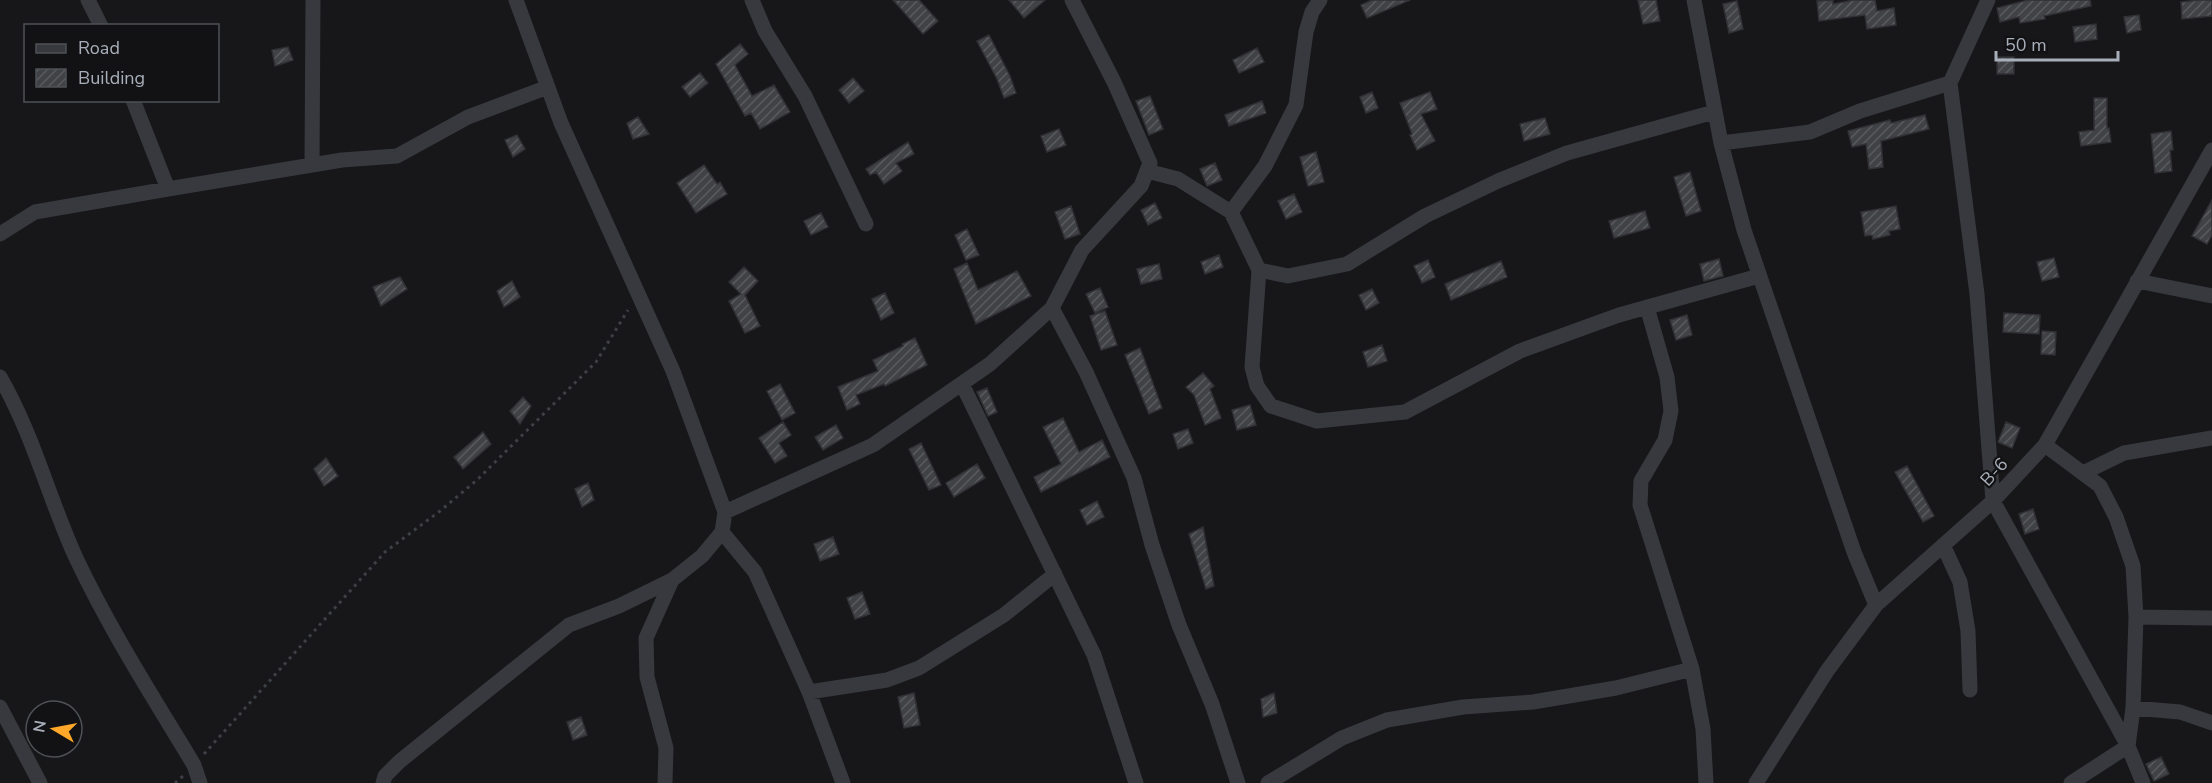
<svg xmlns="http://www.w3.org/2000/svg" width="2212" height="783" viewBox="0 0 2212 783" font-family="'Nunito Sans',sans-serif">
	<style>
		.building { fill: url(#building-hatch); stroke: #313135; stroke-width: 1.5 }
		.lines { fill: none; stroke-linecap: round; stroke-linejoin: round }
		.path { stroke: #3d4046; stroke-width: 3; stroke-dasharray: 3 4.5; stroke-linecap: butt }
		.street { stroke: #37393e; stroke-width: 15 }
		.labels { text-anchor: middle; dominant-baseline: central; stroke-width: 4.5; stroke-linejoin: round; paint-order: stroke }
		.street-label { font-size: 18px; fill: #a8afba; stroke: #121214 }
	</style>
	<defs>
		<pattern id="building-hatch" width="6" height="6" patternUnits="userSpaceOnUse" patternTransform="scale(1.5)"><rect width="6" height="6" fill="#414246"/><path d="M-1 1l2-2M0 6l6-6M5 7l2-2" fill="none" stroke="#5a5b5f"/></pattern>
	</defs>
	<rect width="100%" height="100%" fill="#171719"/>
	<path class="building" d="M893 0H919L938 21 923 34Z
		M1009 0H1045L1024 18Z
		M1372 0H1410L1367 18 1361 5Z
		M1638 0H1656L1660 21 1643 24Z
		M1833 0V4L1854 0H1875L1877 11 1894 8 1896 25 1867 29 1865 15 1819 21 1817 1Z
		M2028 0H2090L2091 6 2044 16 2045 19 2020 23 2019 17 2000 22 1997 8Z
		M2200 0H2212V16L2182 19 2181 2Z
		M1737 1 1743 29 1729 33 1723 4Z
		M2139 15 2141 30 2127 33 2124 17Z
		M2096 24 2097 39 2075 42 2073 27Z
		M989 35 1010 76 1016 93 1004 98 997 79 977 41Z
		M740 44 748 54 735 65 752 96 774 85 790 112 760 129 751 113 745 116 716 64Z
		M288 47 293 60 275 66 272 50Z
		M1257 48 1264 62 1239 73 1233 60Z
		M1997 57H2014V74H1997Z
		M700 73 708 83 690 97 682 87Z
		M853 78 864 91 849 103 839 90Z
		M1372 92 1378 108 1366 113 1360 97Z
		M1430 92 1437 109 1421 114 1435 141 1417 150 1410 135 1412 134 1400 103Z
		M1150 96 1163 129 1149 135 1136 101Z
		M2094 98H2107V128H2109L2111 142 2081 146 2079 132 2094 130Z
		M1262 101 1266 113 1229 126 1225 115Z
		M1925 115 1929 129 1881 141 1883 167 1869 169 1866 144 1852 147 1848 131 1890 120 1891 123Z
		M638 117 649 134 633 139 627 123Z
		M1545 118 1550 134 1524 141 1520 124Z
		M1059 129 1066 145 1047 152 1041 136Z
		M2171 131 2173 150H2170L2172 171 2155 173 2151 134Z
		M517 135 525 149 513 157 505 140Z
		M908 142 914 154 896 163 902 171 884 184 876 172 870 175 866 169Z
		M1316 152 1324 182 1308 186 1300 157Z
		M1215 163 1222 180 1207 186 1200 169Z
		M704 165 717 184 720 182 727 194 696 213 677 183Z
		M1690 172 1701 211 1686 216 1674 177Z
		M1294 194 1302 212 1286 219 1278 201Z
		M2212 200V235L2207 244 2192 236Z
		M1155 203 1162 218 1148 225 1141 210Z
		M1071 206 1080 234 1065 239 1055 212Z
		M1896 206 1900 229 1889 231 1890 235 1873 239 1872 235 1865 236 1861 212Z
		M1645 211 1650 228 1614 238 1609 221Z
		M821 213 828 227 811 235 804 221Z
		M967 229 979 255 966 260 955 235Z
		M1219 255 1223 267 1205 274 1201 262Z
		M2054 258 2059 277 2042 281 2037 262Z
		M1719 259 1723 276 1704 281 1700 264Z
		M1428 260 1435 277 1422 283 1414 266Z
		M1501 261 1507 277 1451 300 1445 284Z
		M967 263 978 290 1017 271 1031 296 976 324 954 269Z
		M1159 264 1162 279 1141 284 1137 269Z
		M744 267 758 281 745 295 760 326 745 333 729 301 741 294 729 282Z
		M400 277 407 289 381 306 373 287Z
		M512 281 520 297 504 307 497 291Z
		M1100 288 1108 307 1095 313 1086 294Z
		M1372 289 1379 303 1366 310 1359 295Z
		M885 293 894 313 881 320 872 299Z
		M1105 311 1117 345 1101 350 1090 316Z
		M2004 313 2040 315 2039 334 2003 332Z
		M1687 315 1692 335 1676 340 1670 320Z
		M2042 331 2056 332 2055 355 2041 354Z
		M915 338 927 365 885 386 884 384 856 395 860 404 847 410 838 387 878 371 873 360 903 346 902 344Z
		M1382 345 1387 361 1368 367 1363 352Z
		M1140 348 1162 408 1149 414 1125 355Z
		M1203 373 1214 386 1210 389 1221 418 1205 425 1194 395 1186 387Z
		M780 384 795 413 782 420 767 391Z
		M987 388 997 412 988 416 977 392Z
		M523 397 531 406 520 424 510 411Z
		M1250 405 1256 425 1237 430 1232 410Z
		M1063 418 1079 452 1102 440 1110 457 1041 492 1034 477 1061 464 1043 427Z
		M783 422 791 435 779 443 787 456 775 463 759 438Z
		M2006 422 2020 428 2012 448 1998 442Z
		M836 425 843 438 823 450 815 437Z
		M1188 429 1193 443 1178 449 1173 434Z
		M483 432 491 444 463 469 454 457Z
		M921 443 941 485 929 490 909 449Z
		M326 458 338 476 324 486 314 469Z
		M977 464 985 478 954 497 946 483Z
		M1907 466 1934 516 1923 522 1895 472Z
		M588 483 594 500 582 507 575 489Z
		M1097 501 1104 517 1087 525 1080 510Z
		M2033 509 2039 529 2025 534 2019 514Z
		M1203 527 1214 586 1206 589 1189 534Z
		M833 537 839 554 820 561 814 544Z
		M862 592 870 614 855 619 847 598Z
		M914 693 920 725 904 728 898 697Z
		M1274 693 1277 713 1263 717 1261 699Z
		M581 717 587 735 573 740 567 722Z
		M2161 757 2169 774 2154 781 2146 764Z"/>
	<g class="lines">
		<path class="path" d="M204 754 385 552 440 511 477 480 596 362 628 310
			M175 783 183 776"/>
		<path class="street" d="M88 0 101 26
			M752 0 765 31 805 96 866 224
			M1694 0 1721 143 1744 230 1854 552 1876 605
			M1950 83 1977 294 1993 501 2128 746 2143 783
			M1721 143 1810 132 1860 111 1950 83 1988 0
			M312 165 313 0
			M1147 171 1178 179 1231 212 1259 270 1252 367 1257 386 1271 406 1317 421 1405 412 1520 351 1619 315 1759 276
			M168 189 342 160 397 156 468 117 548 87
			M1231 212 1265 166 1296 105 1306 32 1312 12 1320 0
			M0 234 35 212 168 189 133 100
			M1259 270 1288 276 1347 264 1425 216 1498 181 1567 153 1714 112
			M2137 281 2212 296
			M1647 307 1667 377 1671 411 1665 440 1641 481 1640 505 1692 669 1703 729 1706 783
			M1052 308 1086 372 1134 478 1152 545 1179 625 1212 704 1238 783
			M0 377C33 434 49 499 76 558 110 630 153 697 194 765L200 783
			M962 384 1094 655 1136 783
			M2045 445 2100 486 2116 517 2133 566 2136 617 2133 708 2128 746 2071 783
			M2083 473 2124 453 2212 438
			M725 512 873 445 990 364 1052 308 1082 250 1141 186 1150 163 1114 82 1072 0
			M722 532 755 572 809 692 843 783
			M1943 545 1960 582 1968 631 1970 690
			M2136 617 2212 618
			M809 692 887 680 919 668 1004 615 1055 574
			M0 707 40 783
			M2133 708 2180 712 2212 723
			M383 783 385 776 400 761 569 625 619 606 672 580 702 556 722 532 725 512 673 371 561 123 516 0
			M665 783 666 748 647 677 646 638 672 580
			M1268 783 1342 738 1387 720 1463 707 1533 702 1616 688 1692 669
			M1756 783 1827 671 1876 605 1993 501 2045 445 2212 150"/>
	</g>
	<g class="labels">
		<g class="street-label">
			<text transform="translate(1994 472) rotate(-47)">B-6</text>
		</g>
	</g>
	<rect x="24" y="24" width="195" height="78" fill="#121214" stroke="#4e5156" stroke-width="1.5"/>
	<rect x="36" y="44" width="30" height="9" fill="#37393e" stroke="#4e5156" stroke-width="1.5"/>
	<text x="78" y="54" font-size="18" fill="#a8afba">Road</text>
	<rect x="36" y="69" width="30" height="18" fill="url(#building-hatch)" stroke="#4e5156" stroke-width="1.5"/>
	<text x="78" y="84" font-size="18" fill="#a8afba">Building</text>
	<g transform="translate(54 729) rotate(280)"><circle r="28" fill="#121214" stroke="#4e5156" stroke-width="1.5"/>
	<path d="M0-4.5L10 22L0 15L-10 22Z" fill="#ffa729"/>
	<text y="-9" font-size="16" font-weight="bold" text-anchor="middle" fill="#a8afba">N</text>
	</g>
	<path d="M1996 51v9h122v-9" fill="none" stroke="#a8afba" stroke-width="3"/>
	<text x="2005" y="51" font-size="18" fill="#a8afba" stroke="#121214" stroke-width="4.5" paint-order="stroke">50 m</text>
</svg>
